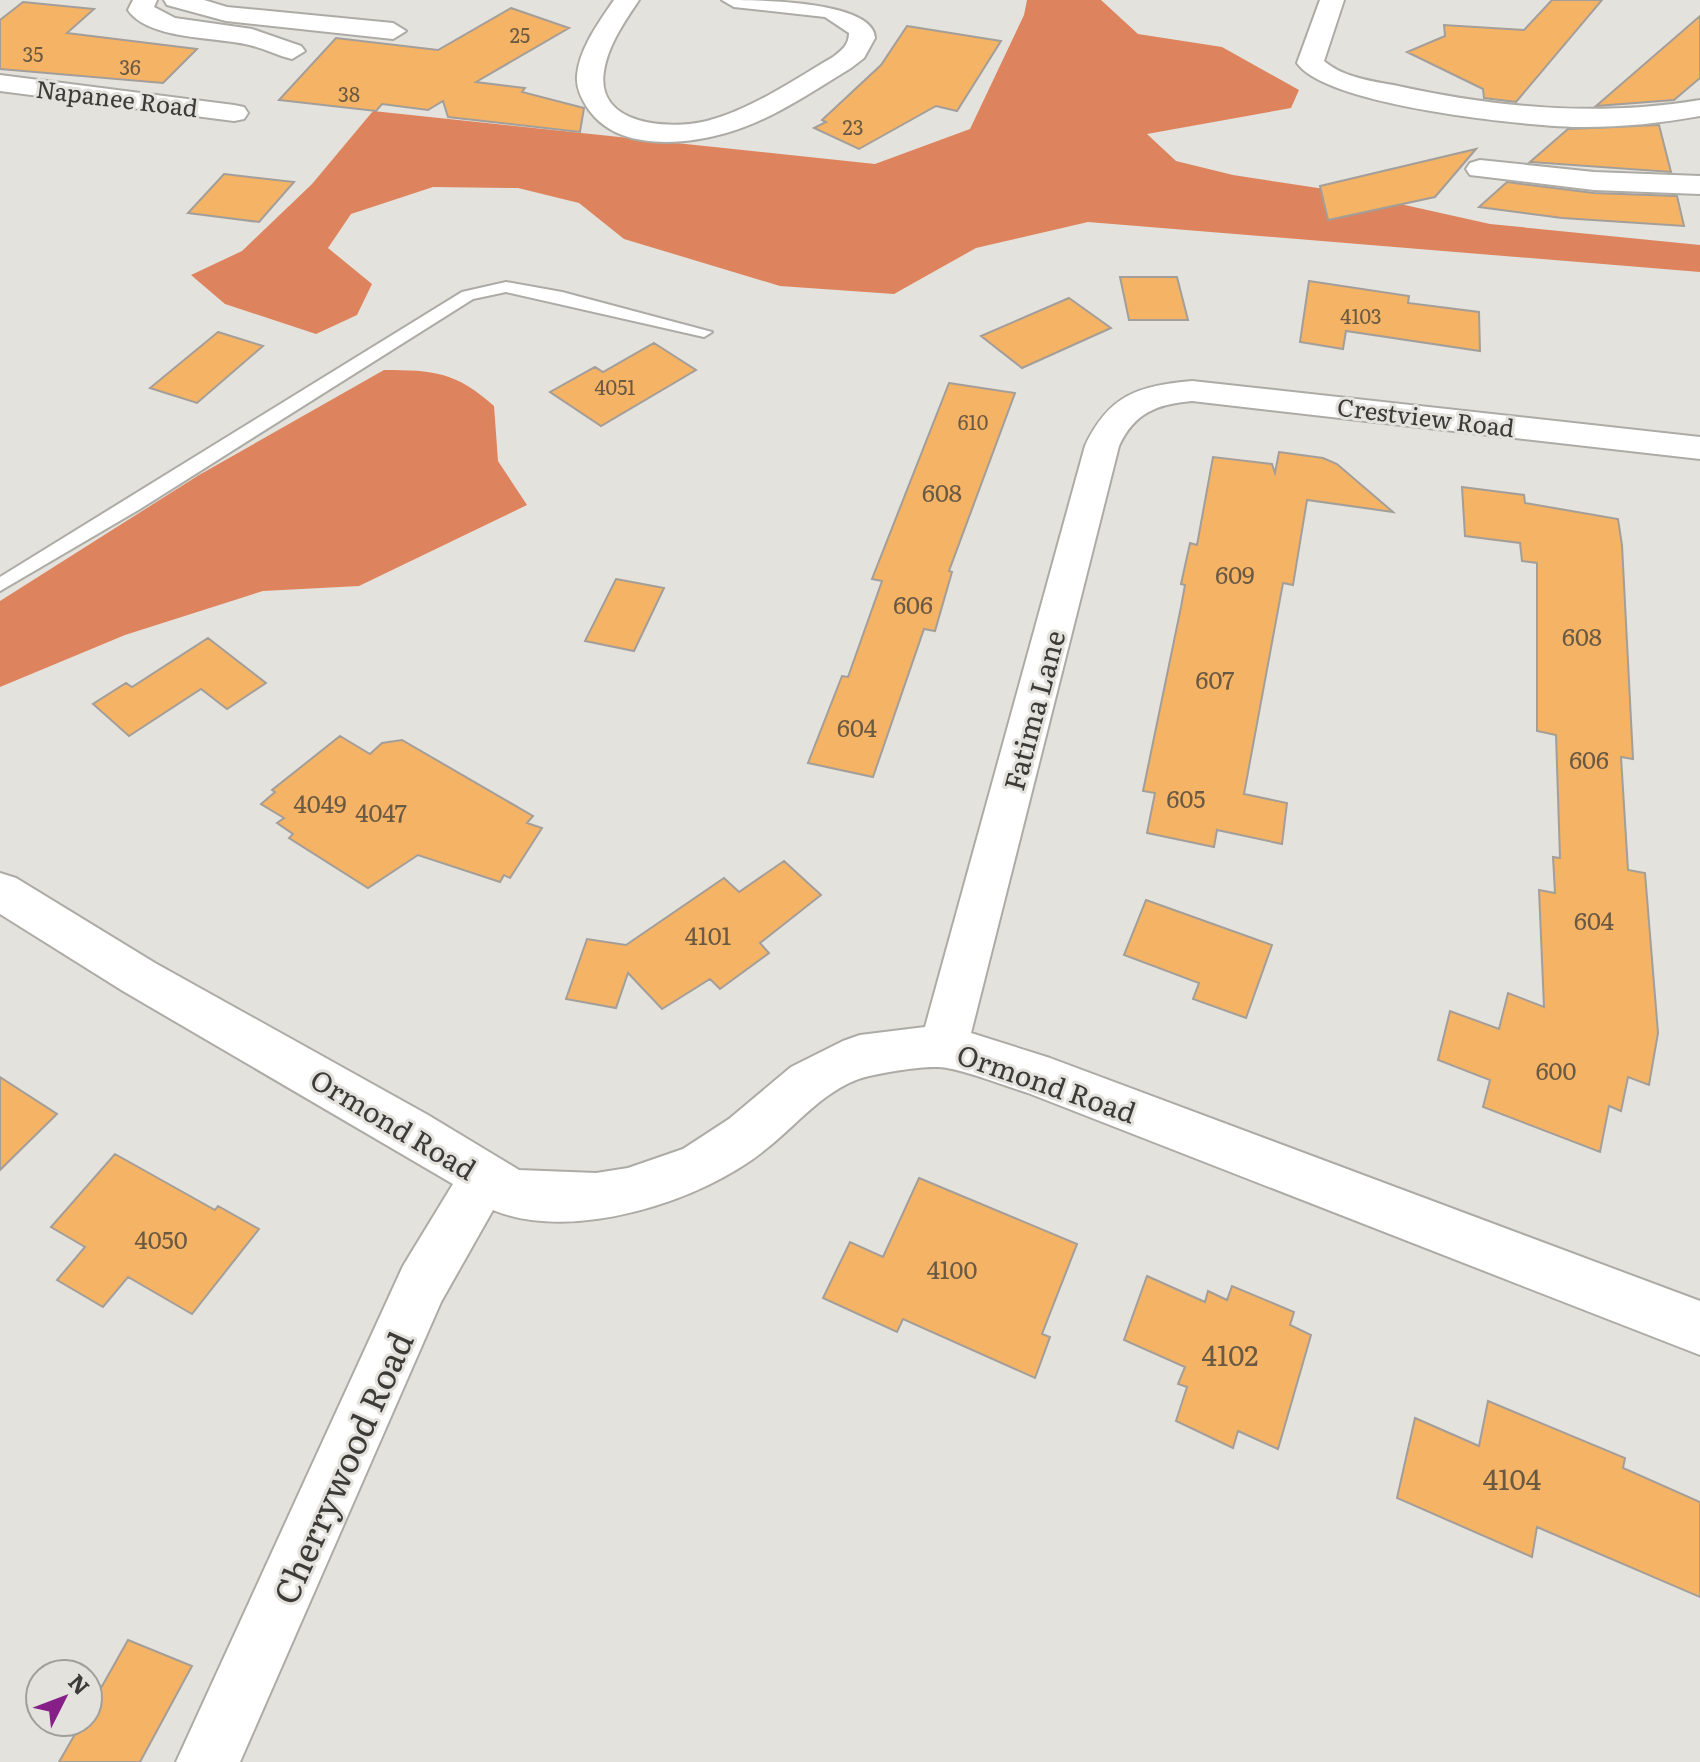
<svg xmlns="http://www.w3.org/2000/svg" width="1700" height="1762" viewBox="0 0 1700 1762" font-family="Literata,serif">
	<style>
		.forest { fill: #dd845e }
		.building { fill: #f4b365; stroke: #a39e99; stroke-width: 2 }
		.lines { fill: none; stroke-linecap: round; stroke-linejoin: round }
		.service-casing { stroke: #adaba5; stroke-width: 4 }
		.minor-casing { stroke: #adaba5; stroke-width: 4 }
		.service { fill: #fff; fill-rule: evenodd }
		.minor { fill: #fff; fill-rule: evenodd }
		.labels { text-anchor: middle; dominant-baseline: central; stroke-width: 6; stroke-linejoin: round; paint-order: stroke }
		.far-number-label { font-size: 20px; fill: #6a5943 }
		.far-street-label { font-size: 24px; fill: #3c3b38; stroke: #e4e2dc }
		.number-label { font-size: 24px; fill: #6a5943 }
		.street-label { font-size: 28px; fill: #3c3b38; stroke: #e4e2dc }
		.near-number-label { font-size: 28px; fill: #6a5943 }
		.near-street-label { font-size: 34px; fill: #3c3b38; stroke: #e4e2dc }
	</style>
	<rect width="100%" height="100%" fill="#e4e2dc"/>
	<path class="forest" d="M1027 0H1101L1138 34 1222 47 1299 90 1291 108 1147 134 1176 161 1233 175 1351 193 1490 224 1700 245V272L1088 222 976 248 894 294 780 286 624 239 579 203 518 188 433 187 351 214 328 248 372 284 357 315 316 334 225 304 191 275 242 251 312 184 373 111 875 164 970 129 1024 15Z
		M384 370C434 370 456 372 494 406L498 461 527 505 359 586 263 591 125 635 0 687V601L199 475Z"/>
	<path class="building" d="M1552 0H1602L1516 102 1484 98 1483 89 1407 52 1445 36 1444 25 1524 30Z
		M23 2 94 9 67 33 197 49 163 83 0 69V20Z
		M511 8 569 28 476 82 525 88 522 92 584 108 580 132 448 117 443 101 428 110 382 104 376 111 279 100 336 38 438 50Z
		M1700 16V78L1674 100 1596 106Z
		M907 26 1001 41 957 111 936 106 859 149 814 128 826 122 822 120 881 65Z
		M1659 125 1671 172 1530 162 1568 129Z
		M1476 149 1435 197 1328 220 1320 186Z
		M224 174 294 182 259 222 188 213Z
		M1507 182 1594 193 1677 196 1684 226 1562 218 1479 207Z
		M1120 277H1177L1188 320H1129Z
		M1309 281 1409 296 1408 303 1479 312 1480 351 1346 331 1343 349 1300 342Z
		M1069 298 1111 328 1022 368 981 336Z
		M218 332 263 346 197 403 150 388Z
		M654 343 696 370 601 426 550 392 595 367 603 372Z
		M949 383 1015 393 949 571 952 572 935 631 924 629 873 777 808 763 842 676 848 677 882 581 872 579Z
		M1279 452 1323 458 1337 464 1393 512 1307 500 1293 585 1283 583 1244 794 1287 803 1282 844 1217 830 1214 847 1147 833 1155 793 1143 791 1181 607 1185 585 1181 584 1190 543 1197 545 1213 457 1272 464 1275 473Z
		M1462 487 1524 495 1525 503 1618 519 1622 545 1633 759 1621 757 1628 870 1645 873 1658 1033 1649 1085 1628 1077 1621 1111 1609 1106 1600 1152 1483 1107 1490 1080 1438 1060 1450 1011 1499 1029 1508 993 1544 1007 1539 890 1555 893 1553 857 1560 858 1556 735 1537 731V563L1522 561 1520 543 1465 536Z
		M616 579 664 588 634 651 585 641Z
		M208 638 266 683 227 709 201 689 129 736 93 704 126 683 132 687Z
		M340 736 370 754 382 743 402 740 533 816 527 823 542 828 510 878 504 875 500 882 418 855 368 888 289 838 293 834 277 823 284 818 261 804 275 792 272 790Z
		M784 861 821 895 760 943 769 953 720 989 710 979 662 1009 628 973 616 1008 566 999 587 939 626 945 724 878 739 892Z
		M1146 900 1272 945 1246 1018 1193 999 1199 983 1124 955Z
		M0 1077 57 1114 0 1170Z
		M115 1154 215 1210 218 1206 259 1229 192 1314 128 1277 103 1307 57 1280 85 1247 51 1227Z
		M919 1178 1077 1244 1042 1334 1050 1337 1035 1378 903 1319 897 1332 823 1298 850 1242 883 1257Z
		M1147 1276 1205 1302 1208 1291 1227 1300 1232 1286 1294 1312 1290 1325 1311 1335 1278 1449 1238 1431 1233 1448 1176 1421 1187 1387 1178 1384 1185 1367 1124 1340Z
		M1488 1401 1625 1458 1623 1468 1700 1502V1597L1537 1527 1532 1557 1397 1498 1415 1418 1479 1446Z
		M128 1640 192 1666 140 1762H59L82 1722H88V1711Z"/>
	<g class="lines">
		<defs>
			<path id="service" d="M506 282 562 292 712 332 704 337 506 292 473 299 140 509 0 591V577L462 292Z"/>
			<path id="minor" d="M133 0H157L154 7 175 18 252 29 301 46 305 51 292 59C276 55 261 47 245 44 213 37 147 39 128 10Z
				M164 0H204L227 7 393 23 406 31 393 39 226 21 167 5Z
				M614 0H639C625 21 608 45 604 71 595 126 670 130 707 121 752 109 792 81 833 57 842 50 849 45 849 33L825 17 734 7 722 0C754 0 874 0 875 38L864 58 851 68C811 92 772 120 726 133 684 145 618 151 589 110 582 100 576 89 577 76 579 49 599 22 614 0Z
				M1320 0H1344L1324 61C1344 78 1372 81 1398 86 1498 108 1598 117 1700 100V116C1661 123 1624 127 1584 127 1530 127 1326 106 1297 63Z
				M0 75 234 105 244 107 248 113 244 119 234 121 0 91Z
				M1480 160 1594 172 1700 176V194L1594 190 1470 175 1466 169 1470 163Z
				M1192 381 1700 437V459L1192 401C1157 404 1134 413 1119 446L971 1033 1050 1058 1700 1301V1355L1028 1093C1002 1085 974 1073 947 1068 930 1064 887 1072 869 1076 828 1085 798 1124 766 1149 703 1201 572 1243 493 1210L441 1302 240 1762H176L403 1266 453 1184 123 991 0 914V873L16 878 155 963 428 1115 519 1170 596 1173 628 1168 683 1149 729 1119 791 1067 843 1041 860 1035 925 1027 1085 446C1109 395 1138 386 1192 381Z"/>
		</defs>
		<use href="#service" class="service-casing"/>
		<use href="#minor" class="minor-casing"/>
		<use href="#service" class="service"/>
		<use href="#minor" class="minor"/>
	</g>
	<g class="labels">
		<g class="far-number-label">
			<text x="520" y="34">25</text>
			<text x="33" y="53">35</text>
			<text x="130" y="66">36</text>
			<text x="349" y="93">38</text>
			<text x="853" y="126">23</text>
			<text x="1361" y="315">4103</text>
			<text x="615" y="386">4051</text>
			<text x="973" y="421">610</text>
		</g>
		<g class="far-street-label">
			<text transform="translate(117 97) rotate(7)">Napanee Road</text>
			<text transform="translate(1426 416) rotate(7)">Crestview Road</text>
		</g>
		<g class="number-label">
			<text x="942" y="491">608</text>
			<text x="1235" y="573">609</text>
			<text x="913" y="603">606</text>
			<text x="1582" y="635">608</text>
			<text x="1215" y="678">607</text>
			<text x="857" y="726">604</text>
			<text x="1589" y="758">606</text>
			<text x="1186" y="797">605</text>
			<text x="320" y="802">4049</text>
			<text x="381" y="811">4047</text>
			<text x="1594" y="919">604</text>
			<text x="708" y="934">4101</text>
			<text x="1556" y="1069">600</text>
			<text x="161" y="1238">4050</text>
			<text x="952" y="1268">4100</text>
		</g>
		<g class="street-label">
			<text transform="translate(1033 710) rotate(-75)">Fatima Lane</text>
			<text transform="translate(1047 1082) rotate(19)">Ormond Road</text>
			<text transform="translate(394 1123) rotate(31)">Ormond Road</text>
		</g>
		<g class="near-number-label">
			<text x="1230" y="1354">4102</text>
			<text x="1512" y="1478">4104</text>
		</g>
		<g class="near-street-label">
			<text transform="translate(341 1467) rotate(-66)">Cherrywood Road</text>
		</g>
	</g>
	<g transform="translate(64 1698) rotate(48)"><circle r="38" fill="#e4e2dc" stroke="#a19f9a" stroke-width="2"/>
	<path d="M0-6L14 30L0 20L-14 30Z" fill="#862088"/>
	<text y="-12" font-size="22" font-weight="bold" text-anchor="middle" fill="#3c3b38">N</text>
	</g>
</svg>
